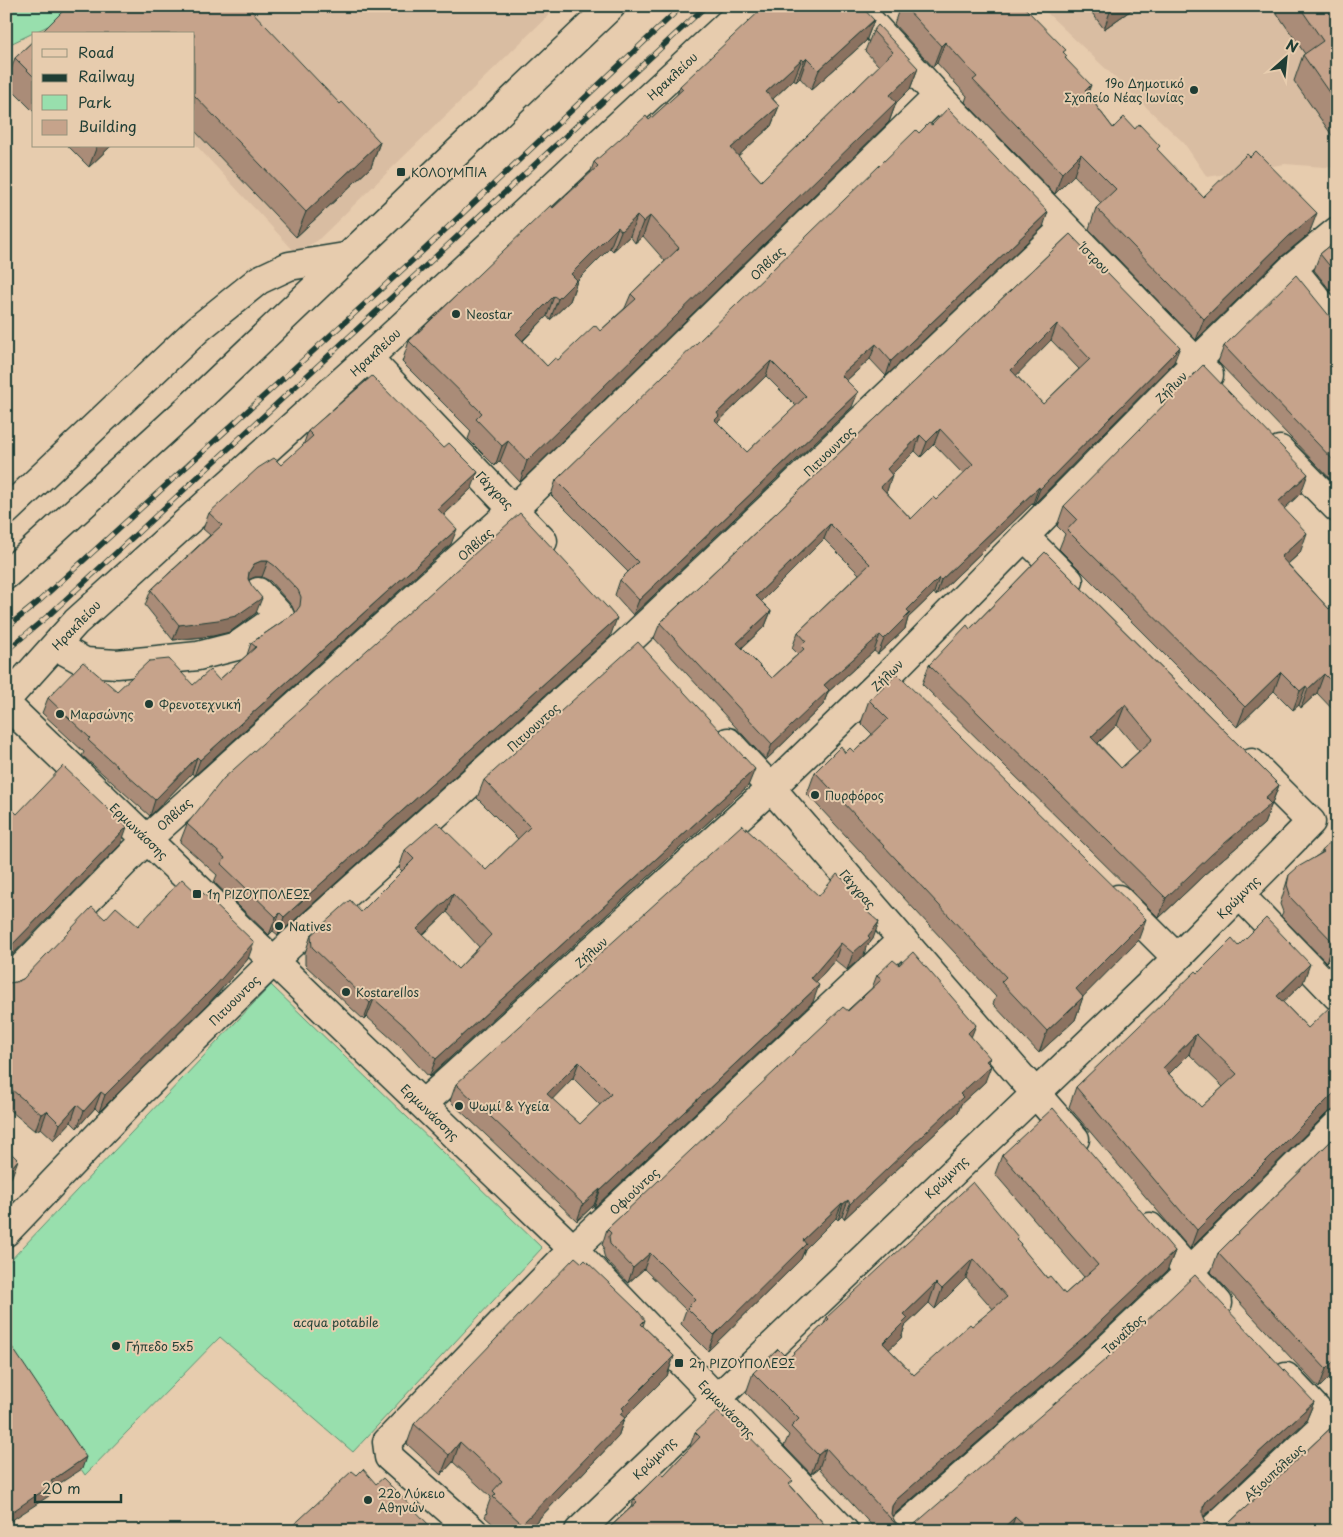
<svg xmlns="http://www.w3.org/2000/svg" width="1343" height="1537" viewBox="0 0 1343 1537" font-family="'Playpen Sans',sans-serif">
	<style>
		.built { fill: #d9bda2 }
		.green { fill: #98dfad; stroke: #5c8e70 }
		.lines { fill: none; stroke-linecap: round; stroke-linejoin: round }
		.minor-casing { stroke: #1f3d34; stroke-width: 31 }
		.major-casing { stroke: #1f3d34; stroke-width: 31 }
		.minor { stroke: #e7ccae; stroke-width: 28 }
		.major { stroke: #e7ccae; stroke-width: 28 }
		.rail-casing { stroke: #1f3d34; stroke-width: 5.5 }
		.rail { stroke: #e7ccae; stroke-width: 4; stroke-dasharray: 11; stroke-linecap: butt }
		.wall { fill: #aa8c78; stroke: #1f3d34; fill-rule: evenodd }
		.shaded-wall { fill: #8b7261; stroke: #1f3d34 }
		.building { fill: #c6a38b; stroke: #1f3d34; fill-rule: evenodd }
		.poi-dot { fill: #1f3d34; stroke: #e7ccae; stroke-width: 2 }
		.labels { text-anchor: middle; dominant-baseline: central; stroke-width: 4; stroke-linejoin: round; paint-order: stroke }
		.street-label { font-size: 12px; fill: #1f3d34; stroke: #e7ccae }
		.poi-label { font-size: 12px; fill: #1f3d34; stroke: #e7ccae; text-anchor: start }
		.park-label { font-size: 12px; fill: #25453a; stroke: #e7ccae }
	</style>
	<rect width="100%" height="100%" fill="#e7ccae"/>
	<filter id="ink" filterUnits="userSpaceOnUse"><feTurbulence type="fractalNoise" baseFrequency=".02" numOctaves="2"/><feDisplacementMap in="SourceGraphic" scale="10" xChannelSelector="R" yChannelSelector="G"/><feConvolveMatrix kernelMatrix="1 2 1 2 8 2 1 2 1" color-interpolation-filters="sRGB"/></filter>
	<g filter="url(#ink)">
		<path class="built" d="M65 6H558L317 241 295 252 194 143V34H91Z
			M1049 6H1337V168L1285 164 1207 177 1184 143 1044 10Z"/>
		<path class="green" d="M6 6H65L73 14 6 46Z
			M271 985 542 1248 353 1452 220 1337 85 1475 6 1356V1265Z"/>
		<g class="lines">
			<defs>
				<path id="minor" d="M856 6 938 96 1209 375
					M1292 268 1337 324
					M368 358 543 541
					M1280 450 1337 508
					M6 511 198 329 259 280 289 266 345 257
					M1024 536 1069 581
					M56 646 85 662 117 664 198 656 237 646 280 616 258 592
					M6 700 76 622 368 358 747 6
					M6 704 573 1249 844 1531
					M728 742 771 788 1075 1139
					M1240 895 1337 996
					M1118 899 1177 958
					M6 984 147 839 514 509 938 96
					M423 1104 771 788 889 674 1196 362 1292 268 1337 231
					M1150 1227 1218 1303
					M6 1232 135 1097 290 945 632 638 1065 227
					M1286 1377 1337 1431
					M473 1531 389 1457 387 1442 573 1249 902 940
					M579 1531 1177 958 1311 822 1252 763
					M899 1531 1088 1367 1189 1272 1337 1125
					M1211 1531 1337 1414"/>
				<path id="major" d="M6 575 189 408 611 6"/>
			</defs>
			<use href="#minor" class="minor-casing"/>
			<use href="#major" class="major-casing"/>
			<use href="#minor" class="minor"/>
			<use href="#major" class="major"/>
			<defs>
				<path id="rail" d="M6 628 37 603 426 248 682 6
					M6 651 49 615 706 6"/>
			</defs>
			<use href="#rail" class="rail-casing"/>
			<use href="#rail" class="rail"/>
		</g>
		<path class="wall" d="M900 6H1023L1064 53 1066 59 1088 95 1113 128 1135 129 1158 151 1203 197 1309 234 1281 257 1196 340 1089 229 1096 208 1101 203 1074 175 1055 194 965 102 967 96 937 63 933 67 894 24Z
			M1087 6H1137L1104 29Z
			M1272 6H1337V141H1336L1294 81 1303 55 1305 54Z
			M874 20 866 41 811 90 800 78 796 82 794 79 773 99 779 106 771 126 738 156 761 181 879 66 865 51 873 31 918 68 910 89 896 103 889 122 520 482 500 461 495 466 468 439 471 431 402 362 409 341 590 174 594 162 649 120 677 95 680 86ZM630 236 635 243 643 236 665 261 631 294 625 308 600 331 558 360 547 366 523 341 547 316 550 320 570 301 577 281 610 248 613 251Z
			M194 34 340 104 380 142 371 167 296 237 194 130Z
			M34 40V112L6 84 15 58Z
			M919 133 1043 227 886 376 870 359 846 381 852 407 633 615 615 595 620 580 628 572 551 495 556 480ZM766 376 796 406 747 452 717 423Z
			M68 146H111L89 167Z
			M1070 234 1174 362 1034 504 1033 503 936 596 934 593 908 618 905 629 878 654 874 651 828 692 823 705 766 760 654 638 660 623ZM1051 340 1079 369 1043 404 1016 375ZM934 444 963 474 936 500 911 519 886 492 887 491 891 474 915 451 921 457ZM824 539 859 574 798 632 792 648 798 654 772 678 742 648 765 626 771 611 761 601Z
			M1337 240V299L1314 270 1320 254Z
			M1331 318 1337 322V486L1218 362 1224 346Z
			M308 431 472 488 444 515 451 544 194 776 192 773 150 816 85 758 82 756 84 752 42 713 48 698 117 691 193 685 219 680 247 655 251 643 295 613 292 606 270 581 262 577H255L249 580 256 613 230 632 213 636 173 640 145 605 151 590 210 535 203 529 209 513 281 465 303 446Z
			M1301 493 1284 509 1300 553 1288 564 1329 609 1337 605V714L1317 693 1301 708 1299 705 1293 710 1274 691 1237 727 1059 549 1065 534 1057 526 1064 506Z
			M1045 552 1279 785 1264 824 1205 874 1159 918 922 684 929 665 970 629ZM1117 725 1139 751 1121 768 1098 743Z
			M610 637 278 935 273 931 269 935 214 882 217 875 180 842 187 824Z
			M869 700 1138 941 1083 996 1075 1020 1039 1053 993 1004 996 997 807 794 815 772 845 753 854 752 872 734 861 723Z
			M484 780 748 786 429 1077 402 1048 367 1017 364 1020 305 965V953L311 935 361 912 402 871 399 868 405 850 486 870 518 839 477 798ZM447 912 479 947 458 969 423 935Z
			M1337 835V955L1335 953 1326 962 1281 916 1283 912 1280 904 1289 875 1321 853 1322 851Z
			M819 896 866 911 873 939 866 947 864 955 847 970 835 960 816 982 813 1002 594 1208V1205L577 1221 450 1101 456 1084ZM573 1078 600 1105 580 1124 552 1099Z
			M105 919 138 926 248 959 209 1003 99 1112 95 1108 77 1128 71 1122 54 1140 41 1128 35 1131 6 1107V981L9 983 16 982 23 979Z
			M1238 946 1303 983 1283 1002 1308 1028 1333 1110 1326 1114 1190 1249 1069 1107 1076 1087 1198 973ZM1189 1054 1223 1087 1201 1107 1169 1074Z
			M877 975 971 1037 988 1063 985 1082 961 1104 958 1112 844 1219 842 1216 838 1220 836 1218 805 1249 801 1259 708 1351 681 1324 686 1310 644 1269 628 1283 605 1259 603 1251 604 1247 602 1245 607 1229 872 988Z
			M1337 1135V1370L1319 1388 1211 1272 1218 1253Z
			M1002 1155 1175 1251 1167 1271 1078 1355 892 1516 895 1522 901 1526 909 1527 1314 1402 1306 1421 1204 1517 1206 1522 1213 1526 1221 1527 1229 1523 1335 1424 1337 1531H877L819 1468 811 1474 784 1446 789 1435 746 1393 753 1373 788 1359 824 1324 827 1317 1018 1237 1017 1240 1021 1244 1020 1246 1047 1278 1065 1294 1084 1277 995 1174ZM966 1278 993 1309 914 1375 889 1349 901 1338 905 1326 929 1303 935 1309Z
			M645 1320 643 1326 674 1356 667 1376 624 1419 618 1437 527 1531H501L485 1517 487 1512 486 1511 491 1497 453 1462 441 1475 407 1444 414 1424Z
			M695 1432 791 1486 830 1531H606L631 1507 634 1499 664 1475 691 1447 690 1446Z"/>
		<path class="shaded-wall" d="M1112 6H1137L1104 29Z
			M874 20 866 41 811 90 819 70Z
			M945 42 937 63 933 67 941 46Z
			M807 58 800 78 796 82 804 61Z
			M802 59 794 79 758 113 766 92Z
			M918 68 910 89 896 103 889 122 520 482 527 461 890 95Z
			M1091 85 1083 106 1085 91Z
			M779 106 771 126 724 169 731 148Z
			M380 142 371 167 296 237 306 212Z
			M97 146H111L89 167Z
			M1081 154 1074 175 1055 194 1062 173Z
			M1048 212 1043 227 886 376 891 361Z
			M1317 213 1309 234 1281 257 1196 340 1204 319 1289 236Z
			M637 216 630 236 613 251 621 231Z
			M650 216 643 236 635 243 643 222Z
			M618 227 610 248 577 281 570 301 550 320 558 299 571 274Z
			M554 296 547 316 509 354 516 334Z
			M1057 324 1051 340 1006 386 1011 370Z
			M876 344 870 359 836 390 841 375Z
			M1180 347 1174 362 1034 504 1040 489Z
			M771 361 766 376 716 424 709 435 717 413Z
			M858 392 852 407 633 615 639 600Z
			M940 429 934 444 921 457 927 442Z
			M920 435 915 451 881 485 887 469Z
			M508 441 500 461 495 466 502 446Z
			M478 472 472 488 433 525 438 509Z
			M1308 474 1301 493 1271 521 1278 502Z
			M892 475 887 491 875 502 881 487Z
			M1039 487 1033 503 936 596 941 580Z
			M830 524 824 539 751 612 756 596Z
			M457 529 451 544 194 776 200 760Z
			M1307 533 1300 553 1274 576 1281 557Z
			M261 561H268L262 577H255L248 580 249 572 254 564Z
			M939 578 934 593 908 618 905 629 878 654 884 639 907 610Z
			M262 598 256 613 230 632 213 636 173 640 179 625Z
			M771 611 765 626 731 658 737 643Z
			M617 618 610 637 278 935 284 917Z
			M880 635 874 651 828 692 823 705 766 760 772 744 824 685Z
			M1281 672 1274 691 1237 727 1245 707Z
			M1324 674 1317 693 1301 708 1308 689Z
			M1306 686 1299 705 1293 710 1300 691Z
			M1125 705 1117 725 1084 756 1091 737Z
			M197 757 192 773 150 816 155 800Z
			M755 769 748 786 429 1077 436 1059Z
			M1279 785 1264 824 1205 874 1159 918 1166 898 1265 798Z
			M127 827 121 844 6 961V951Z
			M453 894 447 912 410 947 417 929Z
			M870 902 864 919V909Z
			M280 913 273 931 269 935 276 917Z
			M1146 919 1138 941 1068 1012 1076 989Z
			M879 922 873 939 866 947 864 955 847 970 853 953Z
			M1337 939V948L1335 953 1326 962 1333 942Z
			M254 942 248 959 209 1003 99 1112 105 1095Z
			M841 943 835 960 805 995 811 978Z
			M1310 964 1303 983 1270 1015 1277 996Z
			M819 985 813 1002 594 1208 600 1191Z
			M1083 997 1075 1020 1039 1053 1047 1031Z
			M374 999 367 1017 364 1020 370 1003Z
			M976 1025 970 1040 968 1033Z
			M1196 1034 1189 1054 1156 1087 1163 1068Z
			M990 1058 985 1071 991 1066 985 1082 961 1104 958 1112 844 1219 850 1204 960 1094 986 1061Z
			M579 1062 573 1078 541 1111 547 1094Z
			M101 1092 95 1108 77 1128 84 1111Z
			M1337 1092V1110H1333L1326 1114 1190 1249 1197 1230 1333 1094Z
			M77 1105 71 1122 54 1140 60 1124Z
			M47 1111 41 1128 35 1131 41 1114Z
			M18 1160 12 1176 9 1181 6 1187V1174Z
			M600 1189 594 1205 577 1221 583 1204Z
			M848 1200 842 1216 838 1220 843 1204Z
			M842 1203 836 1218 805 1249 801 1259 708 1351 714 1335 803 1240Z
			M1337 1232V1245L1333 1236Z
			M1175 1251 1167 1271 1078 1355 890 1518 892 1506 896 1500Z
			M650 1253 644 1269 628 1283 633 1268Z
			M973 1259 966 1278 935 1309 942 1289Z
			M936 1283 929 1303 905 1326 901 1338 876 1362 883 1343 904 1314Z
			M674 1356 667 1376 624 1419 618 1437 527 1531H519L522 1524 622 1408Z
			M1337 1358V1370L1319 1388 1326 1369Z
			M1314 1402 1306 1421 1200 1520 1203 1507 1207 1500Z
			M460 1442 453 1462 441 1475 449 1455Z
			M826 1448 819 1468 811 1474 818 1455Z
			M86 1457 82 1469 51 1489 49 1496 6 1524V1516L51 1481Z
			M1015 1517 1010 1531H1000Z
			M701 1525 699 1531H695Z"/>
		<path class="building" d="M68 6H247L340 104 342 102 380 142 306 212 194 95V34H40Z
			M765 6H861L874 20 819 70 807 58 804 61 802 59 766 92 779 106 731 148 761 181 893 52 873 31 878 25 918 68 890 95 896 102 527 461 508 441 502 446 476 419 482 413 409 341 551 205 553 208 598 166 594 162 646 116 649 120 683 89 680 86ZM637 216 643 222 650 216 679 248 631 294 636 299 600 331 595 325 558 360 555 358 547 366 516 334 554 296 558 299 577 280 571 274 618 227 621 231Z
			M904 6H1023L1066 50 1063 52 1067 56 1065 58 1091 85 1085 91 1113 128 1124 117 1135 129 1139 124 1160 146 1157 149 1203 197 1247 154 1250 157 1256 151 1317 213 1289 236 1204 319 1096 208 1116 189 1081 154 1062 173 973 80 977 77 945 42 941 46Z
			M1299 6H1337V104L1303 55 1323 41Z
			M34 40V77L15 58Z
			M948 108 1048 212 891 361 876 344 841 375 858 392 639 600 620 580 638 562 556 480 916 130 919 133 929 123 932 125ZM771 361 806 396 747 452 715 420 719 416 717 413Z
			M1070 234 1180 347 1040 489 1039 487 941 580 939 578 907 610 910 613 884 639 880 635 824 685 829 690 772 744 660 623ZM1057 324 1090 359 1043 404 1011 370ZM940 429 973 464 936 500 933 497 911 519 881 487 892 475 887 469 920 435 927 442ZM830 524 870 564 798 632 806 641 801 646 804 649 772 678 737 643 771 611 756 596Z
			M1337 240V275L1320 254Z
			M1296 275 1331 318 1337 322V464L1224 346Z
			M1203 365 1308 474 1278 502 1307 533 1281 557 1329 609 1335 603 1337 605V687L1324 674 1308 689 1306 686 1300 691 1281 672 1245 707 1067 530 1077 519 1064 506Z
			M372 376 443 448 449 443 478 472 438 509 457 529 200 760 197 757 155 800 90 742 88 740 90 738 48 698 83 662 117 691 149 661 169 659 193 685 210 670 219 680 256 647 251 643 295 613 300 606 301 597 298 590 275 566 268 561H261L254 564 249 572 248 579 252 586 262 598 236 616 218 620 179 625 151 590 222 525 209 513 258 468 274 458 281 465 313 436 308 431Z
			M520 513 617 618 284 917 280 913 276 917 221 864 225 858 187 824 224 778Z
			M1045 552 1279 785 1265 798 1271 804 1212 854 1166 898 929 665 967 625 970 629ZM1125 705 1153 739 1121 768 1091 737Z
			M638 642 755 769 436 1059 409 1030 374 999 370 1003 312 947 311 935 350 900 361 912 414 859 405 850 437 822 486 870 530 827 484 780ZM453 894 491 935 458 969 417 929Z
			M897 674 1146 919 1076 989 1083 997 1047 1031 1001 982 1006 977 815 772 841 746 845 753 850 748 854 752 888 719 869 700Z
			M63 766 127 827 6 951V803L17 814Z
			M742 825 819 896 837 874 870 902 864 909 879 922 868 936 870 938 853 953 841 943 811 978 819 985 600 1191V1189L583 1204 456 1084ZM579 1062 611 1094 580 1124 547 1094Z
			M1337 835V939L1333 942 1289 896 1290 894 1287 885 1289 875 1298 867 1324 852 1322 851Z
			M182 879 200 896 202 892 254 942 215 986 105 1095 101 1092 84 1111 77 1105 60 1124 47 1111 41 1114 6 1085V981L9 983 16 982 23 979 92 907 105 919 116 907 138 926Z
			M1266 918 1310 964 1277 996 1308 1028 1337 1000V1092L1333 1094 1197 1230 1076 1087 1196 971 1198 973 1232 939 1238 946ZM1196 1034 1237 1074 1201 1107 1163 1068Z
			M913 952 976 1025 968 1033 990 1058 986 1061 991 1066 960 1094 963 1097 850 1204 848 1200 843 1204 842 1203 803 1240 806 1244 714 1335 687 1308 696 1299 650 1253 633 1268 610 1244 609 1236 611 1233 607 1229 843 1007 848 1011 882 979 877 975 893 960 899 965Z
			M1053 1108 1175 1251 1085 1336 896 1500 892 1506 891 1514 895 1522 901 1526 909 1527 916 1523 1106 1359 1195 1275 1314 1402 1207 1500 1203 1507V1515L1206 1522 1213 1526 1221 1527 1229 1523 1335 1424H1337V1531H1310L1307 1528 1303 1531 1299 1527 1296 1531H1030L1015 1517 1000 1531H902L826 1448 818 1455 791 1427 799 1419 753 1373 778 1349 788 1359 829 1319 827 1317 973 1182 1018 1237 1016 1239 1021 1244 1020 1245 1047 1278 1050 1276 1065 1294 1098 1265 1002 1155ZM973 1259 1007 1297 972 1326 970 1324 914 1375 883 1343 908 1318 904 1314 936 1283 942 1289Z
			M1337 1135V1232L1333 1236 1337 1239V1358L1326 1369 1218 1253Z
			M6 1148 18 1160 6 1174Z
			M6 1174 10 1177 6 1181Z
			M575 1257 582 1263 585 1260 638 1311 645 1320 641 1324 674 1356 622 1408 624 1410 620 1414 625 1418 522 1524 493 1497 496 1494 493 1491 502 1481 460 1442 449 1455 414 1424Z
			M6 1338 86 1457 51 1481 53 1484 6 1516Z
			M718 1411 724 1418 727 1414 793 1481 789 1484 830 1531H706L701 1525 695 1531H606L637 1502 634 1499 661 1472 664 1475 700 1437 695 1432Z
			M363 1469 376 1484 383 1478 435 1531H287L352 1471 357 1475Z"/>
	</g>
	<g class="poi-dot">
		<circle cx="1194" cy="90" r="5"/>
		<rect x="396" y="167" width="10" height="10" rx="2.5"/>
		<circle cx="456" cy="314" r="5"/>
		<circle cx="149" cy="704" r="5"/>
		<circle cx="60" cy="714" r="5"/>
		<circle cx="815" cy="795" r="5"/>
		<rect x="192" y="889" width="10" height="10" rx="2.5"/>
		<circle cx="279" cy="926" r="5"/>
		<circle cx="346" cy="992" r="5"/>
		<circle cx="459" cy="1106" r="5"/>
		<circle cx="116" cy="1346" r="5"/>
		<rect x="674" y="1358" width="10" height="10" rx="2.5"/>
		<circle cx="368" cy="1500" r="5"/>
	</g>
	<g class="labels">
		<g class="street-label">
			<text transform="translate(672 76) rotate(-43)">Ηρακλείου</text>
			<text transform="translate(1095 258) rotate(46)">Ίστρου</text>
			<text transform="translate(767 263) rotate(-44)">Ολβίας</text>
			<text transform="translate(375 352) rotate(-43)">Ηρακλείου</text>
			<text transform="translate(1171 387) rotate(-45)">Ζήλων</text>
			<text transform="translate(829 451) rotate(-44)">Πιτυουντος</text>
			<text transform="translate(495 490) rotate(46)">Γάγγρας</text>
			<text transform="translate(475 544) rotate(-42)">Ολβίας</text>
			<text transform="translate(76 625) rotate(-46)">Ηρακλείου</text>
			<text transform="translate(887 675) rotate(-45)">Ζήλων</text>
			<text transform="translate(533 727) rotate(-42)">Πιτυουντος</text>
			<text transform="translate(174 814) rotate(-42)">Ολβίας</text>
			<text transform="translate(139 831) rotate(44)">Ερμωνάσσης</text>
			<text transform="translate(858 889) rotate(49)">Γάγγρας</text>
			<text transform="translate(1238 897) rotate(-45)">Κρώμνης</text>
			<text transform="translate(591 952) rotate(-42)">Ζήλων</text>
			<text transform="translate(234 1000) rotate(-45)">Πιτυουντος</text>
			<text transform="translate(430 1112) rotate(44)">Ερμωνάσσης</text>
			<text transform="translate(946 1177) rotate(-44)">Κρώμνης</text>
			<text transform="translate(634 1191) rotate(-43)">Οφιούντος</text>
			<text transform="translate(1123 1334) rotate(-43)">Ταναΐδος</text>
			<text transform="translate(727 1409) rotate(46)">Ερμωνάσσης</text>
			<text transform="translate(654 1458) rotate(-44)">Κρώμνης</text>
			<text transform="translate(1274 1472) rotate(-43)">Αξιουπόλεως</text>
		</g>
		<g class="poi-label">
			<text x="1184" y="83" text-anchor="end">19ο Δημοτικό<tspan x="1184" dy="14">Σχολείο Νέας Ιωνίας</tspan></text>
			<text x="411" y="172">ΚΟΛΟΥΜΠΙΑ</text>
			<text x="466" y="314">Neostar</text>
			<text x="159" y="704">Φρενοτεχνική</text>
			<text x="70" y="714">Μαρσώνης</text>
			<text x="825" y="795">Πυρφόρος</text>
			<text x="207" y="894">1η ΡΙΖΟΥΠΟΛΕΩΣ</text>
			<text x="289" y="926">Natives</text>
			<text x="356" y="992">Kostarellos</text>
			<text x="469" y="1106">Ψωμί &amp; Υγεία</text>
			<text x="126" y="1346">Γήπεδο 5x5</text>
			<text x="689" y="1363">2η ΡΙΖΟΥΠΟΛΕΩΣ</text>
			<text x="378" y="1493">22ο Λύκειο<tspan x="378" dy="14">Αθηνών</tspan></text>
		</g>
		<g class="park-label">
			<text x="336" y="1322">acqua potabile</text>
		</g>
	</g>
	<rect width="1343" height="1537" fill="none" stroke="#e7ccae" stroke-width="25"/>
	<rect x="12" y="12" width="1318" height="1512" fill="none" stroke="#1f3d34" stroke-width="2" filter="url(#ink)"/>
	<rect x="32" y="32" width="162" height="115" fill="#e7ccae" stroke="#97937d"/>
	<rect x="42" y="49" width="25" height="8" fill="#e7ccae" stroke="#97937d"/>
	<text x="78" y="58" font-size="15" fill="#1f3d34">Road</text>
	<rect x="42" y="74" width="25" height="8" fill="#1f3d34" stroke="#97937d"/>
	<text x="78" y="82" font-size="15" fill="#1f3d34">Railway</text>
	<rect x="42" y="95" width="25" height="15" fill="#98dfad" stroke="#97937d"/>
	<text x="78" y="108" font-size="15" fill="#1f3d34">Park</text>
	<rect x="42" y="120" width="25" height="15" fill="#c6a38b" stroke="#97937d"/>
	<text x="78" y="132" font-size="15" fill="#1f3d34">Building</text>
	<g transform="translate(1286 58) rotate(27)" stroke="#e7ccae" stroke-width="4" paint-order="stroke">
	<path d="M0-4L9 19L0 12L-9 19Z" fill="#1f3d34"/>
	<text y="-8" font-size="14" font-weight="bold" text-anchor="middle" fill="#1f3d34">N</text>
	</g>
	<path d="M35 1494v8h86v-8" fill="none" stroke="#1f3d34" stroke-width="2.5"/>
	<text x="42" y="1494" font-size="15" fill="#1f3d34" stroke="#e7ccae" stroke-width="4" paint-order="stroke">20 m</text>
</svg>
